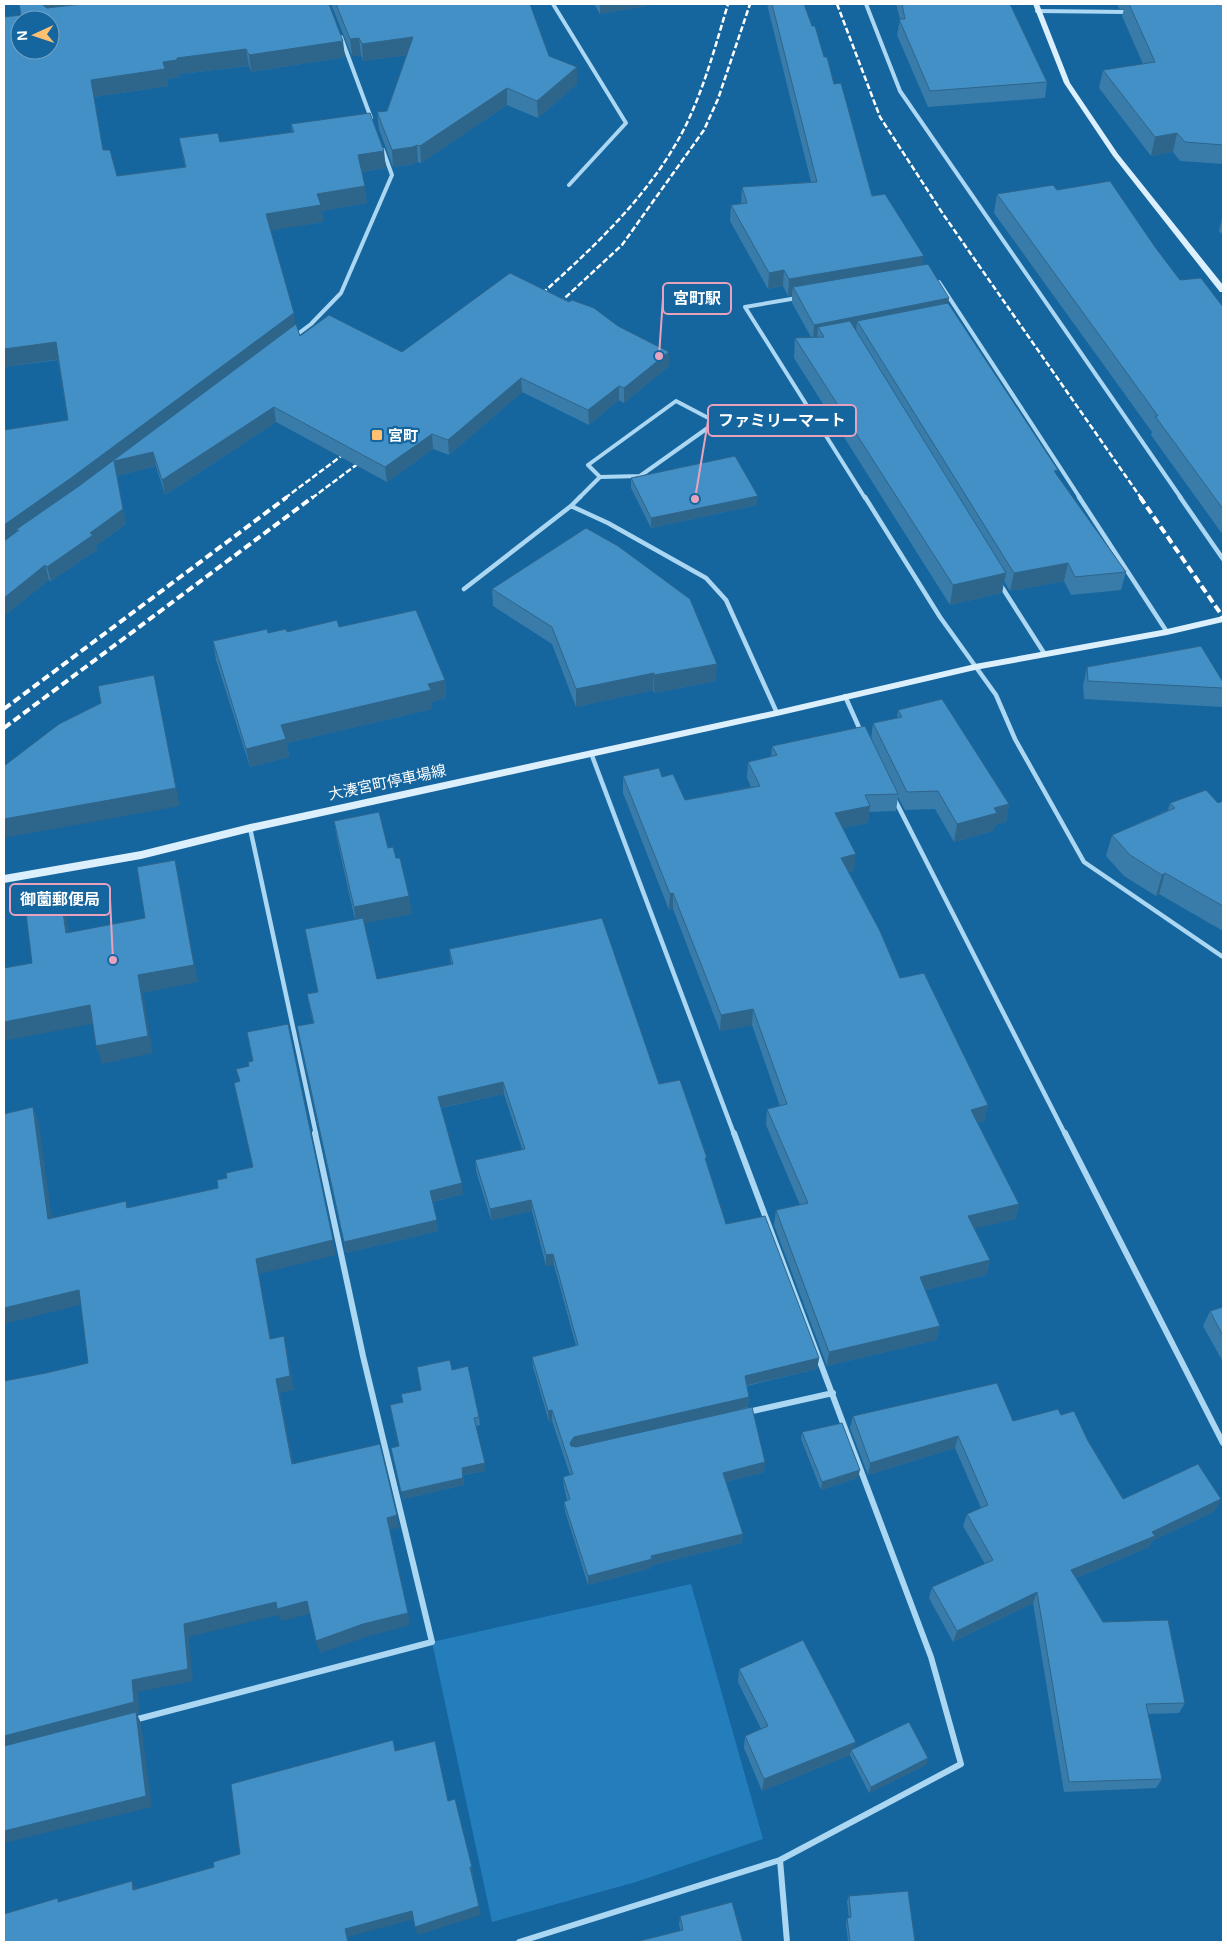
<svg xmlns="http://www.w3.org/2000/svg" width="1227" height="1946" viewBox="0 0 1227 1946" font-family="Helvetica,'Noto Sans JP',sans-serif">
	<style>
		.green { fill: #247ebb }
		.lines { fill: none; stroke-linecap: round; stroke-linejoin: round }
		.street-far2 { stroke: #acd7f3; stroke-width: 4 }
		.street-far1 { stroke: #acd7f3; stroke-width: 4.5 }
		.street { stroke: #acd7f3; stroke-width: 6 }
		.secondary { fill: #dceffd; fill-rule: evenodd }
		.rail-far1 { stroke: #fff; stroke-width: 2.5; stroke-dasharray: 6 2.5; stroke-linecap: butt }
		.rail { stroke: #fff; stroke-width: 4; stroke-dasharray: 8 4; stroke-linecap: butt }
		.wall { fill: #397caa }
		.shaded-wall { fill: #2e658b }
		.building { fill: #4290c6; stroke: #2e658b; fill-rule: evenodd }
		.poi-dot { fill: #ffc06f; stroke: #15659e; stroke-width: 2 }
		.labels { text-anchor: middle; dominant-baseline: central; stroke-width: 4.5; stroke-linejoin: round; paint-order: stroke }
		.poi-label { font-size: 15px; font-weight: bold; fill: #fff; stroke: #15659e; text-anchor: start }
		.street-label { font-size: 15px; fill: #fff; stroke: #15659e }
		.leader { fill: none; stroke: #e7a3bd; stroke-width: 2 }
		.callout-dot { fill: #e7a3bd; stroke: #15659e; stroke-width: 2 }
		.callout { fill: #15659e; stroke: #e7a3bd; stroke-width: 2 }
		.callout-label { font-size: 16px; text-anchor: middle; font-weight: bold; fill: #fff }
	</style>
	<rect width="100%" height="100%" fill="#15659e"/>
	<path class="green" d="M691 1584 763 1839 636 1882 492 1922 432 1642Z"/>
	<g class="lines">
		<path class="street-far2" d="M553 4 626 123 569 185
			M866 4 900 91 1181 498
			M1037 11 1129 12
			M341 37 371 118
			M939 282 1080 498
			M797 298 745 307 865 498
			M295 336 311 324 341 293 392 175 383 150
			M676 401 716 422 640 476 600 477 588 465Z
			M579 498 600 477"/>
		<path class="street-far1" d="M580 497 571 506 608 523 706 578 726 600 777 713
			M865 497 940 617 996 695 1015 739 1084 862 1223 957
			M1079 497 1167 632
			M1180 497 1223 559
			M1000 584 1044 653
			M464 589 571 506
			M845 696 861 732
			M591 753 734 1134
			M894 798 1065 1134
			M250 828 316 1134"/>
		<path class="street" d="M1065 1133 1223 1443
			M748 1412 833 1393
			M134 1720 432 1642 363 1356 315 1133
			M780 1860 787 1942
			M519 1942 780 1860 961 1764 931 1657 734 1133"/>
		<path class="secondary" d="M1033 4H1039L1070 83 1118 154 1223 285V292H1220L1113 156 1064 83Z
			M1223 616V622L1167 635 975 670 777 716 250 832 141 859 4 883V875L141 851 250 824 777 710 975 664 1167 629Z"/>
		<path class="rail-far1" d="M837 4 880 117 943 214 1141 498
			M536 299C593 248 653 193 687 123 705 85 716 44 728 4
			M553 309 622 245 704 130 718 99 750 4
			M285 498 352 448
			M312 498 367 457"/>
		<path class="rail" d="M1140 497 1223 617
			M4 709 287 497
			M4 728 313 497"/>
	</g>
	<path class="wall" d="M331 4H530L549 56 577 84 538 118 507 105 421 163 418 162 414 164 393 167 379 129 377 112 387 111 407 55 363 61 361 55 352 56Z
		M594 4H646V6L600 14Z
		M767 4H804L812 26 834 84 872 196 922 265 1057 475 1126 572 1121 590 1071 595 1064 581 1010 591 1004 581 1002 593 950 605 794 358 795 338 811 337 792 303V295L788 296 783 286 768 289 730 221 731 205 741 204 742 187 811 182Z
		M896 4H1010L1047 82 1045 98 928 107 897 35 900 19Z
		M1117 4H1223V164L1180 161 1173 152 1151 156 1099 88 1103 70 1143 64 1122 16 1124 9H1119Z
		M4 17 345 57 251 72 249 66 180 74V77L167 79 168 86 94 97 103 150 117 176 185 167 179 138 220 142 292 132 291 124 386 168 362 172 367 203 322 211 323 222 271 230 295 324 300 336 402 352 669 366 624 403 619 400 589 425 522 392 449 455 433 449 387 482 276 422 165 495 156 466 117 476 126 524 96 546 97 550 51 581 49 580 4 616V430L68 420 58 360 4 367Z
		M1057 190 1180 280 1223 307V535L1151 435 1152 432 994 213 997 194Z
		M1223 214V236L1219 231Z
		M631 478 757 505 651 528 631 488Z
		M492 589 716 681 654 693 653 690 576 707 552 644 493 606Z
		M339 627 445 680 446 698 432 702V709L287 743 289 757 250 767 216 660 213 641 268 633Z
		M1087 667 1223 682V702L1222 707 1084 699 1083 686Z
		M898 710 1009 804 1006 822 995 825 993 831 954 842 935 809 905 810 898 797 896 811 869 812 868 823 843 828 854 871 849 872 900 978 988 1105 984 1121 977 1123 1019 1204 1015 1219 974 1228 990 1260 986 1275 925 1290 940 1326 936 1340 827 1366 774 1225 776 1210 800 1205 766 1125 767 1109 780 1106 752 1025 720 1031 673 909 669 910 623 793V776L662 777 685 800 751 787 747 778 748 762 771 757 772 746 871 739 873 723 897 718Z
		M1223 801V931L1159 894 1156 896 1124 876 1106 856 1112 835 1168 810 1170 803H1218Z
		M334 821 388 848 412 914 364 923 377 979 451 964 449 949 659 1084 707 1163 726 1224 819 1358 817 1369 747 1386 749 1397 748 1407 765 1462 764 1472 726 1482 743 1534 742 1543 652 1565 651 1568 588 1585 565 1511 564 1502 567 1500 564 1487 563 1477 570 1475 552 1421 549 1422 533 1367 532 1357 576 1346 554 1265 546 1266 532 1211 491 1220 476 1171 475 1160 522 1149 504 1094 441 1108 463 1194 433 1202 438 1231 346 1253 299 1038 313 1023 307 994 318 992 355 920 337 839Z
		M1223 1307V1362L1203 1326 1210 1311Z
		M452 1370 479 1417 480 1425 476 1426 485 1463V1471L463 1475 464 1485 403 1499 391 1448 399 1446 421 1390Z
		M1061 1415 1088 1441 1123 1499 1215 1511 1152 1541 1149 1547 1076 1578 1103 1622 1185 1703 1179 1713 1148 1714 1162 1779 1156 1788 1064 1792 1033 1603 953 1642 929 1598 932 1587 985 1564 963 1526 967 1514 981 1508 955 1448 868 1475 850 1428 853 1416 1013 1421Z
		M802 1432 858 1478 821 1490 801 1439Z
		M739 1669 854 1748 928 1758 926 1765 869 1793 850 1755 762 1791 744 1748 745 1736 761 1729 738 1682Z
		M849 1896 915 1942H848L846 1923 847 1918H849L847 1901Z
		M680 1916 743 1942 681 1931 679 1925Z"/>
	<path class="shaded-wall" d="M44 4H161L50 17 43 5Z
		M600 4H646V6L600 14Z
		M413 37 415 54 363 61 362 44Z
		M359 38 361 55 352 56 350 39Z
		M343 41 345 57 251 72 249 55Z
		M246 49 249 66 180 74V77L167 79 168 86 94 97 106 167 91 80 163 62 177 58Z
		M577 67V84L538 118 537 101Z
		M507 88V105L421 163 420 146Z
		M1177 133 1173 152 1151 156 1155 137Z
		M417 145 418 162 414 164 393 167 392 150Z
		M384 151 386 168 360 172 358 155Z
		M365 186 367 203 322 211 323 222 269 231 266 214 317 194Z
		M924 256 921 272 793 287 792 295 788 296 789 279Z
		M784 270 783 286 768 289 769 273Z
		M949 298 946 313 857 321 856 331 818 327 817 339 813 340 814 325Z
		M294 313 296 330 153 452 156 466 117 476 126 524 96 546 97 550 51 581 47 567 90 533 4 546V525Z
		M56 342 60 359 4 367V349Z
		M669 352V366L624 403V388Z
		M521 378 522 392 449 455 448 440Z
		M619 386V400L589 425 588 410Z
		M274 407 276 422 165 495 162 480Z
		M432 434 433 449 387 482 385 467Z
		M758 496 757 505 651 528V518Z
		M1068 563 1064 581 1010 591 1014 573Z
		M45 565 49 580 4 616V598Z
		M1006 573 1002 593 950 605 953 585Z
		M717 664 716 681 654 693V675Z
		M654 673 653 690 576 707V689Z
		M154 675 180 806 4 838V819Z
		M445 680 446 698 432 702V709L287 743 289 757 250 767 246 749 281 725 428 684Z
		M1009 804 1006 822 995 825 993 831 954 842 957 824 994 808Z
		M870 806 868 823 833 830 835 813Z
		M856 854 854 871 839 874 841 858Z
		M175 860 179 878 198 982 143 993 153 1053 102 1064 96 1046 138 975Z
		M1165 873 1159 894 1156 896 1162 875Z
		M673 893V909L669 910 670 894Z
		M409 896 412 914 356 925 354 907Z
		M61 898 67 916 71 951 66 933Z
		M90 1005 96 1023 4 1041V1022Z
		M753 1009 752 1025 720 1031 721 1015Z
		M503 1082 504 1094 439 1108 438 1097Z
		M988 1105 984 1121 967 1126 971 1110Z
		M33 1107 39 1123 54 1234 48 1219Z
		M462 1183 463 1194 432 1202 430 1191Z
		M531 1200 532 1211 491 1220 490 1209Z
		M1019 1204 1015 1219 965 1231 968 1216Z
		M437 1220 438 1231 346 1253 344 1242Z
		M333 1240 336 1255 259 1274 274 1353 270 1339 256 1259Z
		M553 1254 554 1265 546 1266V1255Z
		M990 1260 986 1275 917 1292 920 1277Z
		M79 1290 84 1304 4 1324V1308Z
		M940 1326 936 1340 827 1366 829 1352Z
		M284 1336 287 1350 294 1390 280 1393 296 1477 292 1464 276 1379Z
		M819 1358 817 1369 743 1386 745 1376Z
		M749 1397 748 1407 570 1453V1443L574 1437Z
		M552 1410V1421L549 1422 548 1411Z
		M958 1436 955 1448 868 1475 870 1463Z
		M765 1462 764 1472 722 1483 723 1473Z
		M485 1463V1471L462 1475V1468Z
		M860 1470 858 1478 821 1490 822 1482Z
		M463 1478 464 1485 403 1499 401 1492Z
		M1221 1499 1215 1511 1152 1541 1149 1547 1066 1582 1071 1570Z
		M397 1515 399 1528 390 1530 387 1518Z
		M743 1534 742 1543 652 1565 651 1568 588 1585V1576L651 1556Z
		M1037 1592 1033 1603 953 1642 957 1631Z
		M307 1601 310 1614 281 1621 279 1615 189 1637 193 1681 138 1692 140 1713 137 1714 141 1723 152 1807 4 1843V1736L132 1680 184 1624 276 1602Z
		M408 1613 410 1625 366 1637 320 1653 316 1641 363 1624Z
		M856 1742 853 1753 851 1750 850 1755 762 1791 764 1779Z
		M928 1758 926 1765 869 1793 871 1787Z
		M470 1867H472L474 1876 472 1877Z
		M132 1881 137 1890H133Z
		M479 1906 481 1915 418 1935 415 1927Z
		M412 1911 414 1919 348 1937 349 1942H348L345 1929Z"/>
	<path class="building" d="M19 4H44L43 5 47 8 82 4H329L343 41 249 55 246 49 177 58V60L163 62 165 69 91 80 103 150H110L117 176 186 167 179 138 218 133 220 142 294 132 291 124 370 113 384 151 358 155 365 186 317 194 321 205 266 214 294 313 71 478 4 525V430L68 420 56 342 4 349V17L21 15ZM20 20H50V50H20Z
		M336 4H530L549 56 577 67 537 101 507 88 420 146 417 145 413 147 392 150 377 112 387 111 413 37 362 44 359 38 350 39Z
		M772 4H804L812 26H815L824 57H827L834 84 841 83 872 196 885 194 924 256 789 279 784 270 769 273 731 205 747 203 742 187 817 182Z
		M902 4H1010L1047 82 930 91 899 19H905Z
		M1129 4H1223V145L1185 142 1177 133 1155 137 1103 70 1155 62Z
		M1110 181 1155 247 1180 280 1201 278 1223 307V509L1155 416H1158L997 194 1053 185 1057 190Z
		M928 264 949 298 814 325 793 287Z
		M510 273 569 302 572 300 594 308 618 326 669 352 624 388 619 386 588 410 521 378 448 440 432 434 385 467 274 407 162 480 153 452 114 461 123 509 90 533 93 535 47 567 45 565 4 598V541L19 530 14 531 79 486 296 324 300 336 329 315 402 352Z
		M948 303 1058 470 1054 471 1126 572 1075 577 1068 563 1014 573 857 321Z
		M850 321 1006 573 953 585 795 338 824 337 818 327Z
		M735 456 758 496 651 518 631 478Z
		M586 528 618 546 690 599 717 664 654 675V673L576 689 552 627 492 589Z
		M416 610 445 680 428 684 431 690 281 725 286 739 246 749 213 641 267 629 268 633 286 629 287 632 337 620 339 627Z
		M1201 646 1223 682V688L1088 681 1087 667Z
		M154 675 176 788 4 819V766L59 724 101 703 98 686Z
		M942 699 1009 804 994 808 997 813 957 824 938 791 907 792 873 723 902 717 898 710Z
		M865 726 898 794 865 795 870 806 835 813 856 854 841 858 880 931 900 978 924 973 988 1105 971 1110 1019 1204 968 1216 990 1260 920 1277 940 1326 829 1352 776 1210 808 1203 767 1109 787 1104 753 1009 721 1015 673 893 670 894 623 776 659 768 662 777 673 774 685 800 760 786 748 762 777 755 772 746Z
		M1206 790 1218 803 1223 801V906L1165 873 1162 875 1130 855 1112 835 1175 808 1170 803Z
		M379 812 388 848 393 847 396 858H400L409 896 354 907 334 821Z
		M175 860 194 965 138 975 148 1036 96 1046 90 1005 4 1022V968L32 963 25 905 61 898 66 933 145 918 137 867Z
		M363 918 377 979 453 964 449 949 602 918 659 1084 680 1080 707 1158H705L726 1224 765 1216 819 1358 745 1376 749 1397 574 1437 570 1443 571 1446 576 1447 752 1407 765 1462 723 1473 743 1534 651 1556 652 1559 588 1576 564 1502 570 1499 563 1477 573 1474 552 1410 548 1411 532 1357 578 1345 553 1254 546 1255 531 1200 490 1209 475 1160 525 1149 503 1082 438 1097 462 1183 430 1191 437 1220 344 1242 297 1026 314 1023 307 994 318 992 305 929Z
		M288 1024 333 1240 256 1259 270 1339 284 1336 290 1376 276 1379 292 1464 380 1444 397 1515 387 1518 408 1613 363 1624 316 1641 307 1601 277 1609 276 1602 184 1624 188 1669 132 1680 134 1702 4 1736V1381L46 1373 88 1363 79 1290 4 1308V1114L33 1107 48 1219 126 1201 127 1208 218 1188 217 1180 227 1178 226 1173 253 1167 234 1083 240 1081 236 1069 249 1066 248 1062 253 1061 247 1032Z
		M1223 1307V1336L1210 1311Z
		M450 1360 452 1370 468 1366 479 1417 474 1418 485 1463 462 1468 463 1478 401 1492 391 1448 399 1446 390 1405 403 1402 401 1394 421 1390 417 1367Z
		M997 1383 1013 1421 1058 1409 1061 1415 1074 1411 1088 1441 1123 1499 1198 1464 1221 1499 1152 1532 1155 1536 1071 1570 1103 1622 1168 1620 1185 1703 1146 1704 1162 1779 1069 1782 1037 1592 957 1631 932 1587 993 1560 967 1514 988 1505 958 1436 870 1463 853 1416Z
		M842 1423 860 1470 822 1482 802 1432Z
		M803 1640 856 1742 764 1779 745 1736 768 1726 739 1669Z
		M136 1712 146 1796 4 1831V1746Z
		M909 1722 928 1758 871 1787 851 1750Z
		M393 1740 395 1751 435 1741 448 1801 455 1799 472 1867H470L479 1906 415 1927 412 1911 345 1929 348 1942H4V1914L58 1898V1902L132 1881 133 1890 214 1867 213 1862 240 1854 231 1784Z
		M908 1891 915 1942H850L847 1918 851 1917 849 1896Z
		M732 1902 743 1942H635L683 1930 680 1916Z"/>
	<rect class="poi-dot" x="371" y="429" width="12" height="12" rx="2.5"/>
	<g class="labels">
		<g class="poi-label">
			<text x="388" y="435">宮町</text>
		</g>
		<g class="street-label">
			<text transform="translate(387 782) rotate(-12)">大湊宮町停車場線</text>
		</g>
	</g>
	<path class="leader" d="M659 356L663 298M695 499L708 421M113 960L110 899"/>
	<g class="callout-dot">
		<circle cx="659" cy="356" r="5"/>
		<circle cx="695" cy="499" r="5"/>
		<circle cx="113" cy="960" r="5"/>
	</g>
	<g class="callout">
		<rect x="663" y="283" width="68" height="31" rx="5"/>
		<rect x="708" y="405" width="148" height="31" rx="5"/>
		<rect x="10" y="884" width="100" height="31" rx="5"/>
	</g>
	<g class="callout-label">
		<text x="697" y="304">宮町駅</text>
		<text x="782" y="426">ファミリーマート</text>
		<text x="60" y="905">御薗郵便局</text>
	</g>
	<rect width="1227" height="1946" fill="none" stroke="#ffffff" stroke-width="10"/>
	<g transform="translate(35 35) rotate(267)"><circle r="24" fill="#15659e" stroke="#73a3c5"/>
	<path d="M0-4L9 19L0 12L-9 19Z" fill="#ffc06f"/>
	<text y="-8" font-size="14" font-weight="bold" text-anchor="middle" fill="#ffffff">N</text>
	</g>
</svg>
